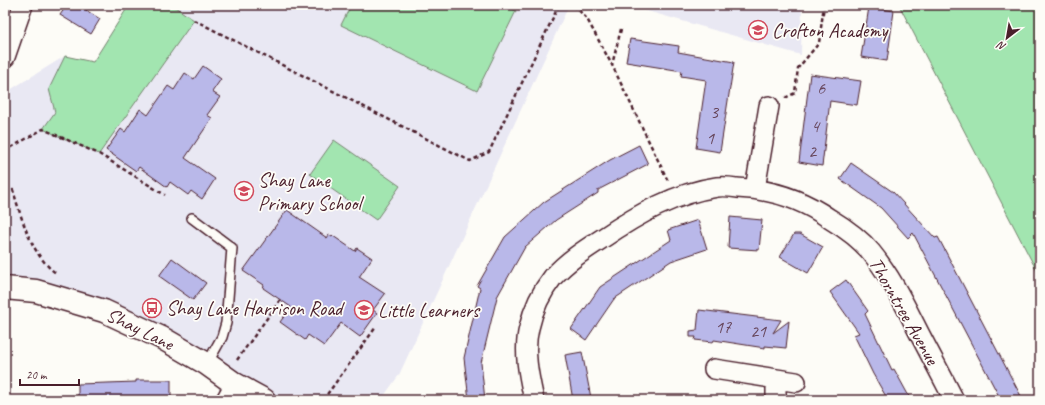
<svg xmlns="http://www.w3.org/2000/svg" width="1045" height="405" viewBox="0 0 1045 405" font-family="Caveat,sans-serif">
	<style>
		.built { fill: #e9e8f3 }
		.green { fill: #a2e5b0; stroke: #76826e }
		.building { fill: #b9b8e9; stroke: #4a1f2b }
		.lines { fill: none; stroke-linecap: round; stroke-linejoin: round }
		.service-casing { stroke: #4a1f2b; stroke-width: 12 }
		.minor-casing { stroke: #4a1f2b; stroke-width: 22 }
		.secondary-casing { stroke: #4a1f2b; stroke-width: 25 }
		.path { stroke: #4a1f2b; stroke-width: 2.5; stroke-dasharray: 4 3; stroke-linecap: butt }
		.service { stroke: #fdfcf7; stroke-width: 9 }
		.minor { stroke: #fdfcf7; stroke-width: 19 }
		.secondary { stroke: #fdfcf7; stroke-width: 22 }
		.labels { text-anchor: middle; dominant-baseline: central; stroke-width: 3.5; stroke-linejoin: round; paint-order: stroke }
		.number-label { font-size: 18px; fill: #66455a }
		.poi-label { font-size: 20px; fill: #4a1f2b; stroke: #fdfcf7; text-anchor: start }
		.street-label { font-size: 20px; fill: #4a1f2b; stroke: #fdfcf7 }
	</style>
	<rect width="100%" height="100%" fill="#fdfcf7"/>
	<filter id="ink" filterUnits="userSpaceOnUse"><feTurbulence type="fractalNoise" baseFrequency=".025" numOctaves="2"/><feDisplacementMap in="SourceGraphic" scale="8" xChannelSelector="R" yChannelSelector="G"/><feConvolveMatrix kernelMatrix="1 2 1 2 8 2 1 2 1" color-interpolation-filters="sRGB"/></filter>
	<g filter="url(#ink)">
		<path class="built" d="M129 5H569L399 375 381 400H264L162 338 5 288V93L65 56 93 62Z
			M626 5H802L801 55Z"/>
		<path class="green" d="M129 5H172L194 20 99 154 43 129 55 112 49 89 65 56 93 62Z
			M351 5H503L516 11 477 91 341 25Z
			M899 5H1040V277Z
			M334 140 400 186 376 220 310 174Z"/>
		<path class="building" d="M67 5H78L100 19 91 34 60 15Z
			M869 7 894 11 887 61 861 57Z
			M630 39 679 46 678 52 734 62 720 152 696 148 706 80 681 76 682 71 626 62Z
			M203 66 221 79 212 92 220 97 207 115 212 118 185 158 215 179 202 199 191 191 188 195 170 182 167 187 139 167 136 171 106 150 121 129 125 132 140 109 148 115 168 86 174 90 185 73 194 79Z
			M810 74 861 81 857 105 830 101 822 166 799 162Z
			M639 145 648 164 598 190V193L556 220 525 247 497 297 481 363 485 400H469L464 358 480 288 477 286 505 237 544 202 610 160Z
			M851 163 893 192 935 238 938 237 1023 400H1001L913 233 908 238 881 208 840 179Z
			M287 210 327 238 329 235 332 237 333 236 355 251 357 248 372 258 359 277 385 294 373 310 377 313 360 337 341 323 324 346 308 335 305 340 280 322 291 307 263 288 264 285 243 271Z
			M730 217 762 220 759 250 728 248Z
			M698 220 707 249 671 261 614 299 586 340 571 329 600 287 671 240 668 230Z
			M794 234H800L823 247 808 273 780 257Z
			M172 258 206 283 193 300 159 276Z
			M846 280 868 311 865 314 892 370 894 369 911 400H888L873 374 854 335 859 333 830 292Z
			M699 310 781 320 773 333 789 321 786 348 765 346V348L714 340 713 342 695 340 696 337H690V331L697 330Z
			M582 352 591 398 573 400 565 355Z
			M136 380H171V400H78V384L136 382Z"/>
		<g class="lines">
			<defs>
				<path id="service" d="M192 218 232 248 226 323 222 337 207 364"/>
				<path id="minor" d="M5 57 23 5
					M755 189 769 106
					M714 369 796 382
					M776 379V400
					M226 400 235 384
					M534 400C529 377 523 351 529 328 533 310 542 291 553 277 567 261 586 249 603 238 637 215 675 193 717 187 724 186 731 187 737 188 770 189 803 200 830 219 845 228 860 239 871 252 889 274 902 299 914 323 927 349 941 374 954 400"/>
				<path id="secondary" d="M5 288 36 291 104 311 162 338 207 364 235 384 264 400"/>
			</defs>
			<use href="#service" class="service-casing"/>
			<use href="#minor" class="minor-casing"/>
			<use href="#secondary" class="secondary-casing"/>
			<path class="path" d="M574 5 587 19 612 65
				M194 20 470 161 489 152 559 5
				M621 29 612 65 668 181
				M785 98 795 93 798 68 819 43 824 5
				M5 151 43 129 99 154 165 195
				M5 191 13 190C22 220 31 255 57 274
				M237 360 280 300
				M323 400 376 327"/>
			<use href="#service" class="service"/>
			<use href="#minor" class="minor"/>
			<use href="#secondary" class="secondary"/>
		</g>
	</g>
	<defs>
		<symbol id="school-ring" viewBox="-11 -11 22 22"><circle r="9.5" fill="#fdfcf7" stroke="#d1495b" stroke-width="1.5"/><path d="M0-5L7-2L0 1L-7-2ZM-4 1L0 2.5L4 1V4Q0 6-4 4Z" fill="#d1495b"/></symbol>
		<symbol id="bus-ring" viewBox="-11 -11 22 22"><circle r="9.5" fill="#fdfcf7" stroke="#d1495b" stroke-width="1.5"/><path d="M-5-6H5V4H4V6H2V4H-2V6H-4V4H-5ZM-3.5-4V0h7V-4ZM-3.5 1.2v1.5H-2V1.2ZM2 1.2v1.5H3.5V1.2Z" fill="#d1495b"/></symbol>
	</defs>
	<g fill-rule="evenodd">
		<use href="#school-ring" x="747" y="19" width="22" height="22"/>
		<use href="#school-ring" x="233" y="180" width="22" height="22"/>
		<use href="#bus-ring" x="141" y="297" width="22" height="22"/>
		<use href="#school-ring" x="353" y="299" width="22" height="22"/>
	</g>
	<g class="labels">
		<g class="number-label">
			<text x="821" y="88">6</text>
			<text x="714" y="112">3</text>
			<text x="815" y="126">4</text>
			<text x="710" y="138">1</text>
			<text x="812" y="151">2</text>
			<text x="723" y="327">17</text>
			<text x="758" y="331">21</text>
		</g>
		<g class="poi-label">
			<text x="772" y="30">Crofton Academy</text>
			<text x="258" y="180">Shay Lane<tspan x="258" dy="23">Primary School</tspan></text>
			<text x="166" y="308">Shay Lane Harrison Road</text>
			<text x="378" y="310">Little Learners</text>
		</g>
		<g class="street-label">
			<text transform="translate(904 311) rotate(60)">Thorntree Avenue</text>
			<text transform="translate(140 329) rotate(26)">Shay Lane</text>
		</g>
	</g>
	<rect width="1045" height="405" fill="none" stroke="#fdfcf7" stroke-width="20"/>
	<rect x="10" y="10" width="1025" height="385" fill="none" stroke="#4a1f2b" stroke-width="1.5" filter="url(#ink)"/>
	<g transform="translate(1007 38) rotate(211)" stroke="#fdfcf7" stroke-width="3" paint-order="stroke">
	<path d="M0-3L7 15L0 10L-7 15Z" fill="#4a1f2b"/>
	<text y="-6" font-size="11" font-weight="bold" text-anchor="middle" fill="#4a1f2b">N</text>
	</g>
	<path d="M20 379v6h59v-6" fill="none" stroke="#4a1f2b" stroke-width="2"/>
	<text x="26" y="379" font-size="12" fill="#4a1f2b" stroke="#fdfcf7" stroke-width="3" paint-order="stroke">20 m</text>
</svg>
